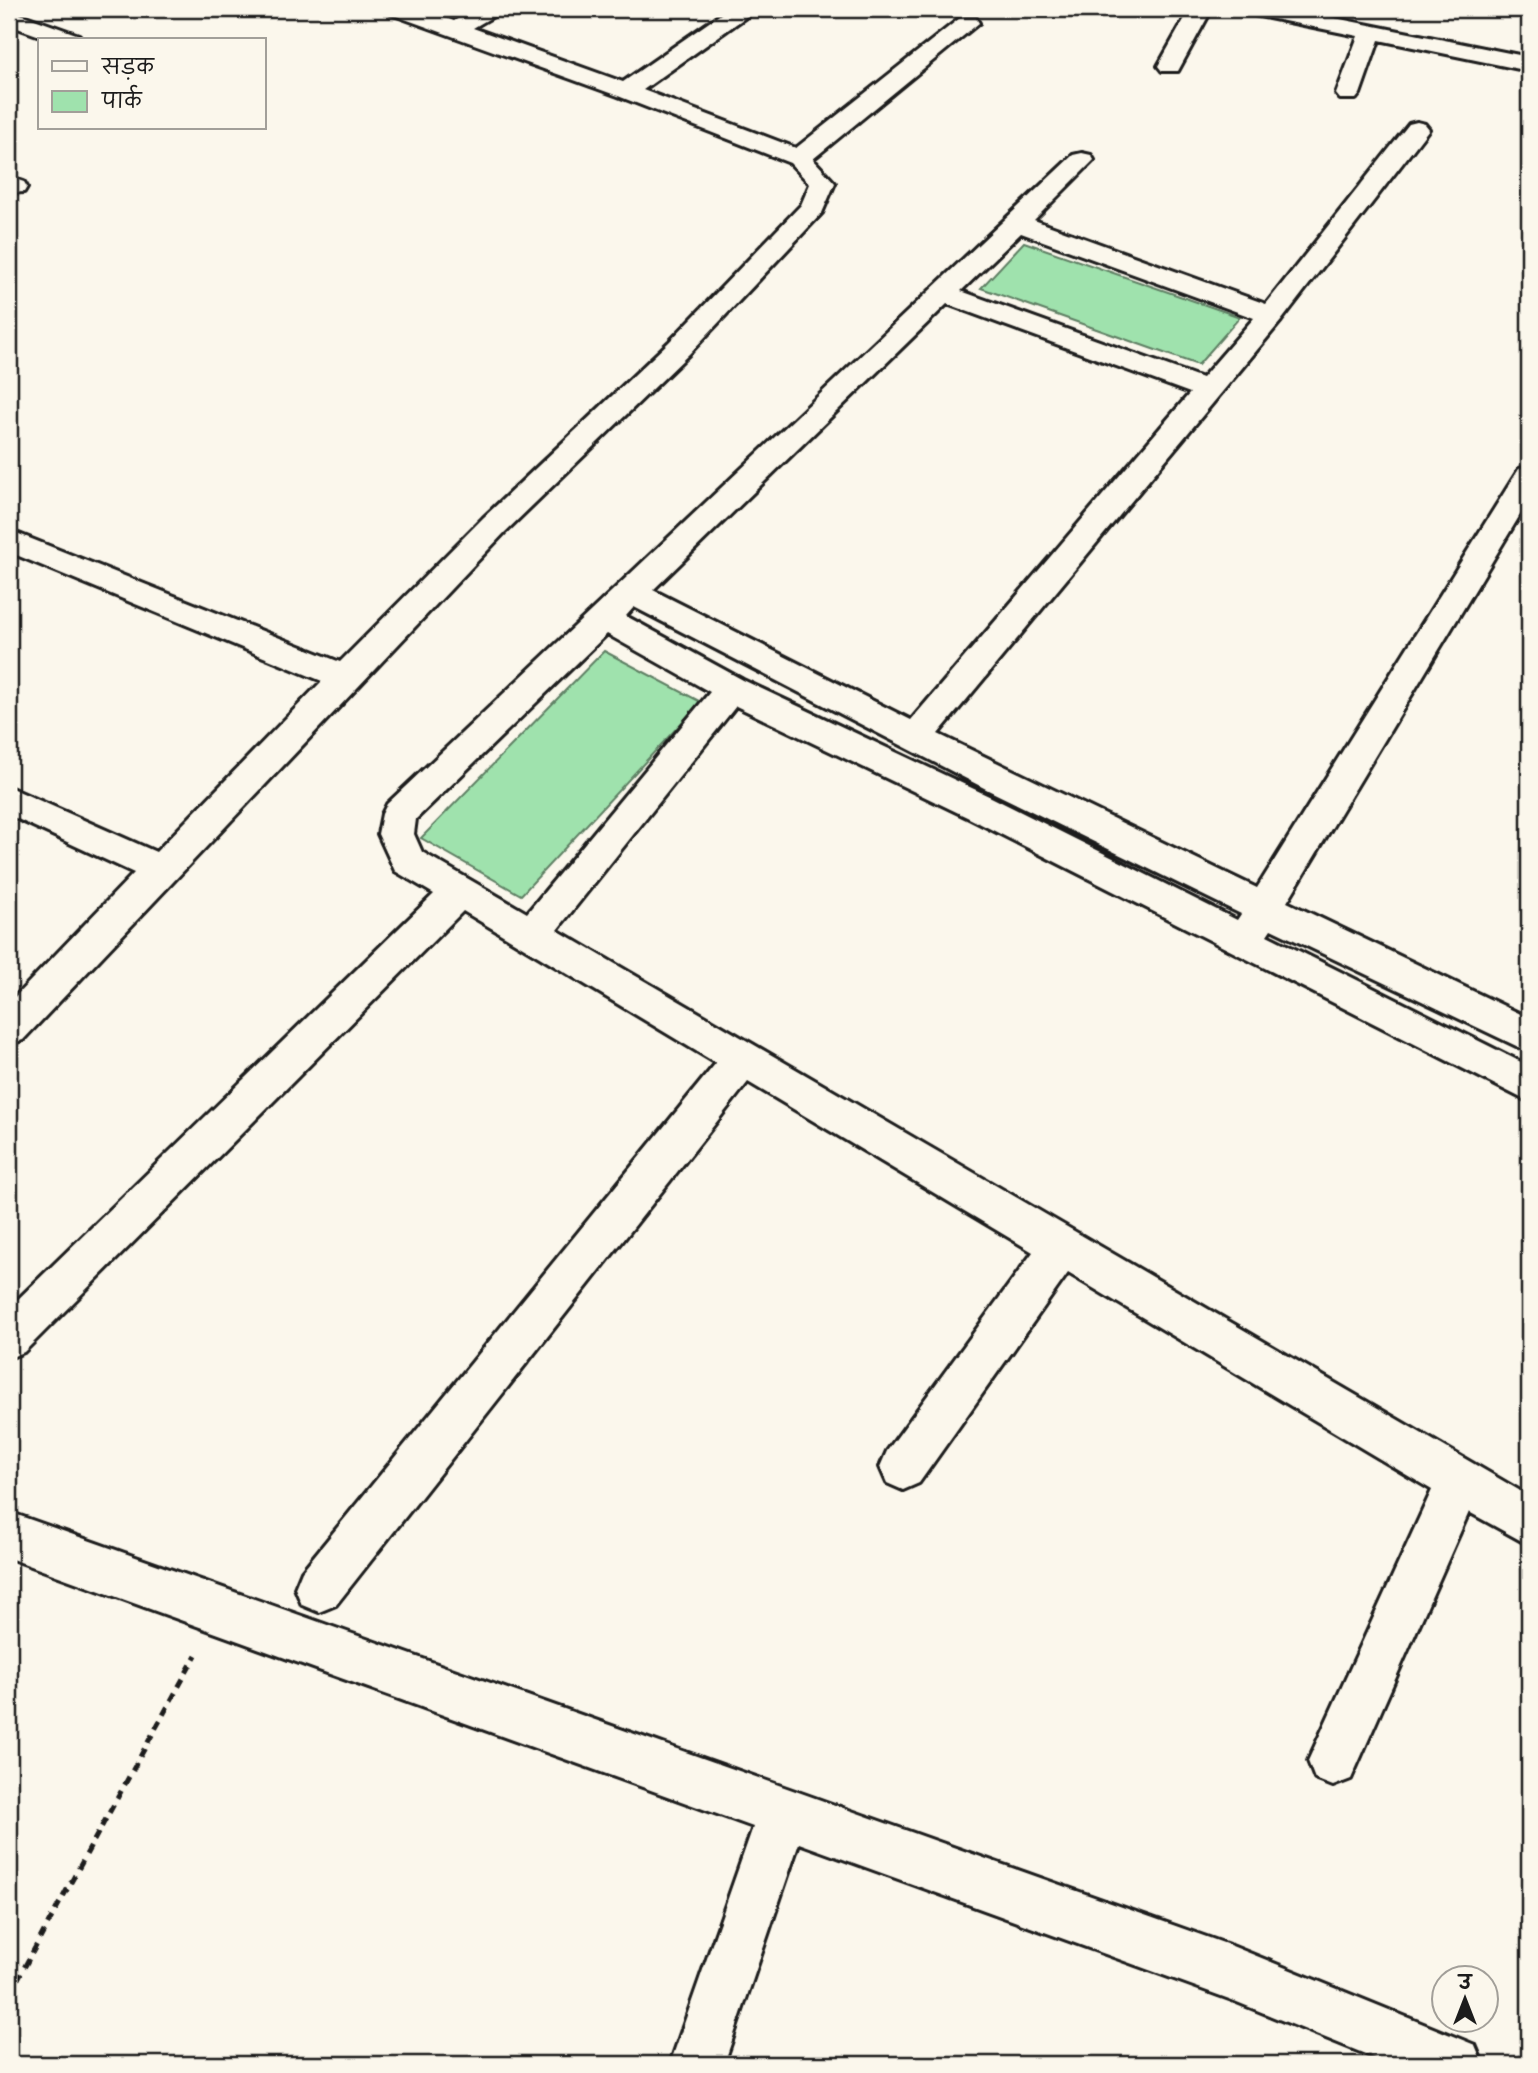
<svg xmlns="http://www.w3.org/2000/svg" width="1538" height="2073" viewBox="0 0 1538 2073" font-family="Mali,'Playpen Sans Deva',sans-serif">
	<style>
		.green { fill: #9fe2ad; stroke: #5e7f64; stroke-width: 2 }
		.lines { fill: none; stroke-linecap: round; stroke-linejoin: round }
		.minor-casing { stroke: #1c1c1c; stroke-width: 6 }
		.path { stroke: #1c1c1c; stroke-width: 5; stroke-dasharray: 9 7; stroke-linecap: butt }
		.minor { fill: #fbf7ec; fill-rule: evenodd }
	</style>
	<rect width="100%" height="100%" fill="#fbf7ec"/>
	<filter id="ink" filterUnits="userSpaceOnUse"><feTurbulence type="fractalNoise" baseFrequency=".0143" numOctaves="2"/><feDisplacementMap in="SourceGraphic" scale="14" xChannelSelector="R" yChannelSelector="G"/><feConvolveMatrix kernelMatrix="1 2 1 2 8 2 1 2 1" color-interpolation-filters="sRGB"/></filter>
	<g filter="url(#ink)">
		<path class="green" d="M1024 242 1240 317 1198 365 981 288Z
			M604 651 701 702 521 895 421 838Z"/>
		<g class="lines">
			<defs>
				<path id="minor" d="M388 9H419L454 21 474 9H500L497 14 473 28 623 82 728 9H753L750 14 643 90 796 148 960 18H976L979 23 813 159 835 183 822 213 689 354 505 532 23 1040 9 1044V1003L134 873 9 815V787L156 852 322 681 9 552V530L340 662 483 518 669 342 801 205 810 184 790 163 618 96 391 14Z
					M1190 9H1212L1178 71H1162L1158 66Z
					M1248 9H1290L1529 57V71L1379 40 1360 94 1356 99H1340L1336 94 1358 36 1259 16 1251 14Z
					M9 10 79 35 82 40H51L9 25Z
					M1417 122 1425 124 1429 129 1281 321 938 734 1257 888 1519 469 1529 466V500L1287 902 1529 1018V1052L1271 929 1267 935 1529 1066V1102L967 817 736 706 557 930 1529 1496V1545L1469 1512 1351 1779 1333 1786 1315 1779 1308 1761 1432 1490 1068 1273 919 1483 903 1490 887 1483 880 1467 887 1451 1033 1252 748 1082 336 1605 319 1612 302 1605 295 1588 302 1571 716 1063 463 911 24 1352 9 1358V1308L434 894 395 871 378 834 382 814 387 804 1073 155 1082 153 1091 155 1094 160 1034 220 1266 304 1409 124ZM1021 233 1254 318 1202 378 961 291ZM947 304 1190 393 911 720 653 590ZM634 607 988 790 1241 914 1237 920 991 797 743 680 626 616ZM607 634 710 692 527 913 422 852 414 834 416 819Z
					M9 177 24 182 27 187 24 192 9 193Z
					M9 1512 1232 1946 1475 2045 1483 2064H1390L1232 2000 799 1843 724 2064H670L753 1827 9 1558Z"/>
			</defs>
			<use href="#minor" class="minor-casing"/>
			<path class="path" d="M9 1995 196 1655"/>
			<use href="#minor" class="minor"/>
		</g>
	</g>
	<rect width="1538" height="2073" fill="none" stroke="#fbf7ec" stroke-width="35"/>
	<rect x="18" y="18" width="1503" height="2038" fill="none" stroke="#1c1c1c" stroke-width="2.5" filter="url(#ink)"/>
	<rect x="38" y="38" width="228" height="91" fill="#fbf7ec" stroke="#a29f99" stroke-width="2"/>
	<rect x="52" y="61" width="35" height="10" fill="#fbf7ec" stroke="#a29f99" stroke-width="2"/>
	<text x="102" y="74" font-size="21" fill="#1c1c1c">सड़क</text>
	<rect x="52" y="91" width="35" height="21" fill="#9fe2ad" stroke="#a29f99" stroke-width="2"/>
	<text x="102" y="108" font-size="21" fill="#1c1c1c">पार्क</text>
	<g transform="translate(1465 1999)"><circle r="33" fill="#fbf7ec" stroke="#a29f99" stroke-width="2"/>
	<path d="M0-5L12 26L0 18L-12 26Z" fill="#1c1c1c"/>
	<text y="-10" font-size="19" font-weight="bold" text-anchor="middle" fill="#1c1c1c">उ</text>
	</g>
</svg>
